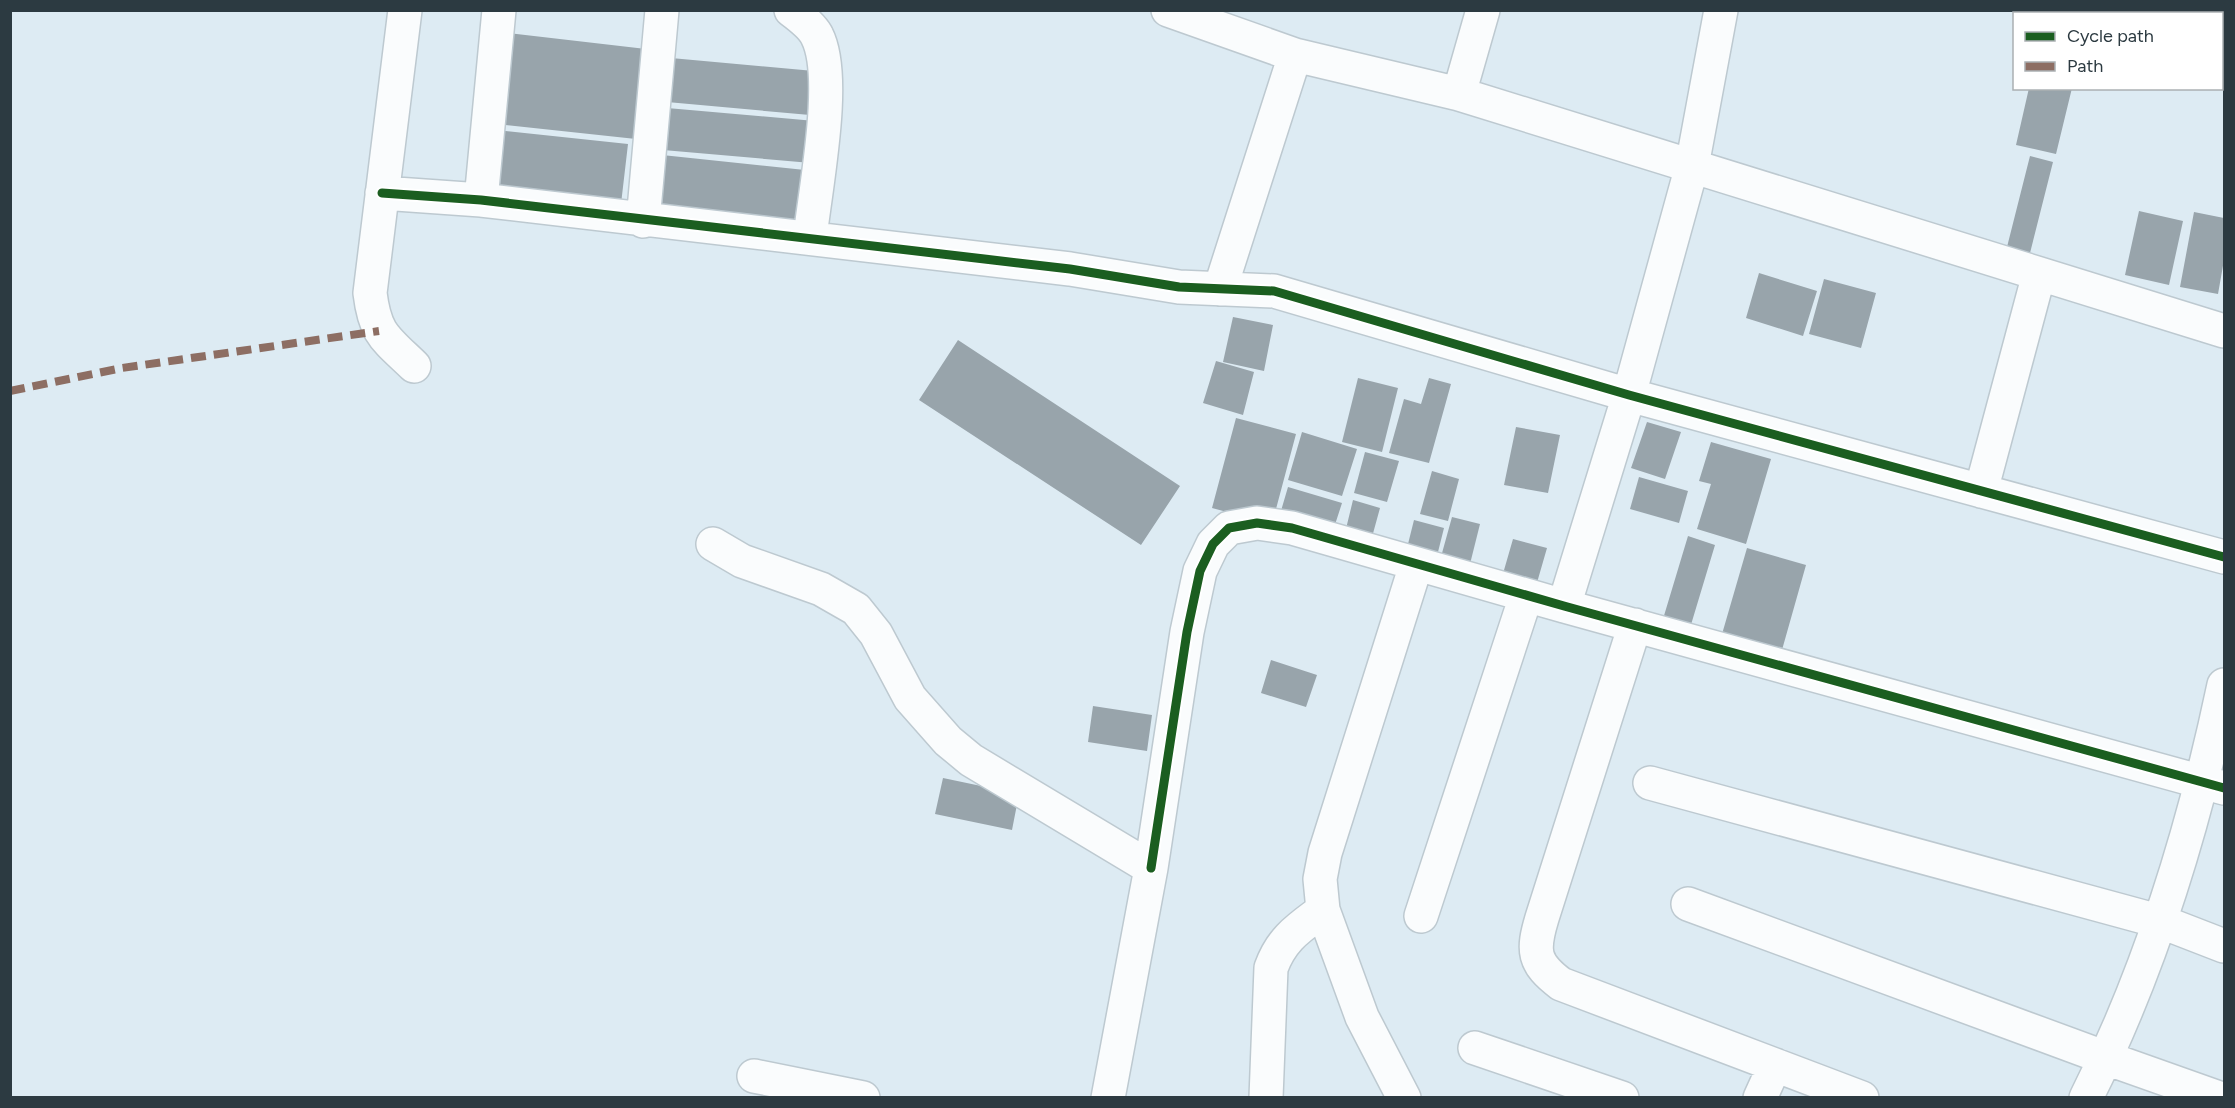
<svg xmlns="http://www.w3.org/2000/svg" width="2235" height="1108" viewBox="0 0 2235 1108" font-family="Figtree,sans-serif">
	<style>
		.building { fill: #98a4ab }
		.lines { fill: none; stroke-linecap: round; stroke-linejoin: round }
		.street-casing { stroke: #bdc9d0; stroke-width: 36 }
		.street { stroke: #fafcfd; stroke-width: 33 }
		.quiet { stroke: #8d6e63; stroke-width: 8; stroke-dasharray: 15 8; stroke-linecap: butt }
		.cycleway-casing { stroke: #fff; stroke-width: 13 }
		.cycleway { stroke: #1b5e20; stroke-width: 9 }
	</style>
	<rect width="100%" height="100%" fill="#ddebf3"/>
	<path class="building" d="M507 33 646 49 636 139 497 124Z
		M671 58 814 71 810 115 667 102Z
		M2029 88H2072L2056 154 2016 145Z
		M667 108 815 121 811 163 663 150Z
		M497 130 628 144 621 204 490 190Z
		M662 155 805 170 798 227 655 213Z
		M2030 156 2053 162 2030 253 2007 247Z
		M2139 211 2183 221 2169 285 2125 275Z
		M2194 212 2224 218V260L2218 294 2180 287Z
		M1759 273 1817 291 1803 336 1746 318Z
		M1824 279 1876 293 1861 348 1809 334Z
		M1233 317 1273 325 1264 371 1223 362Z
		M958 340 1180 486 1141 545 919 400Z
		M1216 361 1254 372 1243 415 1203 403Z
		M1358 378 1398 388 1382 452 1342 442Z
		M1429 378 1451 384 1429 463 1389 453 1404 399 1421 404Z
		M1236 418 1296 434 1272 524 1212 508Z
		M1647 422 1681 432 1665 479 1631 468Z
		M1516 427 1560 435 1548 493 1504 485Z
		M1302 432 1357 449 1342 496 1288 480Z
		M1711 442 1771 459 1746 544 1697 529 1711 484 1699 481Z
		M1365 452 1399 461 1387 502 1354 493Z
		M1432 471 1459 479 1448 521 1420 514Z
		M1639 477 1688 491 1679 523 1630 509Z
		M1288 487 1342 503 1331 537 1278 521Z
		M1353 500 1380 508 1369 548 1343 541Z
		M1452 517 1480 524 1468 572 1439 564Z
		M1414 520 1444 528 1435 564 1405 556Z
		M1688 536 1715 545 1690 628 1663 619Z
		M1513 539 1547 548 1534 593 1500 584Z
		M1747 548 1806 565 1780 657 1720 641Z
		M1271 660 1317 675 1306 707 1261 693Z
		M1093 706 1152 715 1147 751 1088 742Z
		M943 778 1019 794 1012 830 935 814Z"/>
	<g class="lines">
		<defs>
			<path id="street" d="M405 10 370 293C375 334 385 338 414 366
				M791 10C799 16 813 27 817 36 838 77 815 189 810 238
				M1168 10 1295 55 1459 94 2224 331
				M1459 94 1483 10
				M382 193 481 200 1070 269 1179 287 1274 291 1629 395 2224 557
				M481 200 499 10
				M643 221 662 10
				M1220 289 1295 55
				M1981 491 2039 274
				M713 544 742 561 821 589 856 609 876 634 910 698 948 741 971 760 1151 868 1108 1098
				M1564 606 1629 395 1692 166 1721 10
				M1635 625 1542 918C1532 951 1533 963 1561 984L1862 1098
				M1650 783 2162 922 2224 946
				M1151 868 1187 632 1200 571 1213 544 1229 528 1257 523 1292 528 1564 606 2224 788
				M1688 904 2106 1058 2219 1098
				M1421 916 1526 596
				M1475 1048 1622 1098
				M754 1076 863 1098
				M1266 1098 1271 968C1282 938 1299 928 1323 910
				M1404 1098 1362 1017 1323 910 1320 879 1325 853 1416 565
				M1760 1098 1775 1065
				M2086 1098C2152 967 2194 828 2224 685"/>
		</defs>
		<use href="#street" class="street-casing"/>
		<use href="#street" class="street"/>
		<path class="quiet" d="M10 391 122 368 379 331"/>
		<defs>
			<path id="cycleway" d="M382 193 481 200 1070 269 1179 287 1274 291 1629 395 2224 557
				M1151 868 1187 632 1200 571 1213 544 1229 528 1257 523 1292 528 1564 606 2224 788"/>
		</defs>
		<use href="#cycleway" class="cycleway-casing"/>
		<use href="#cycleway" class="cycleway"/>
	</g>
	<rect width="2235" height="1108" fill="none" stroke="#2c3a41" stroke-width="24"/>
	<rect x="2013" y="12" width="210" height="78" fill="#ffffff" stroke="#abb0b3" stroke-width="1.5"/>
	<rect x="2025" y="32" width="30" height="9" fill="#1b5e20" stroke="#abb0b3" stroke-width="1.5"/>
	<text x="2067" y="42" font-size="18" fill="#2c3a41">Cycle path</text>
	<rect x="2025" y="62" width="30" height="9" fill="#8d6e63" stroke="#abb0b3" stroke-width="1.5"/>
	<text x="2067" y="72" font-size="18" fill="#2c3a41">Path</text>
</svg>
